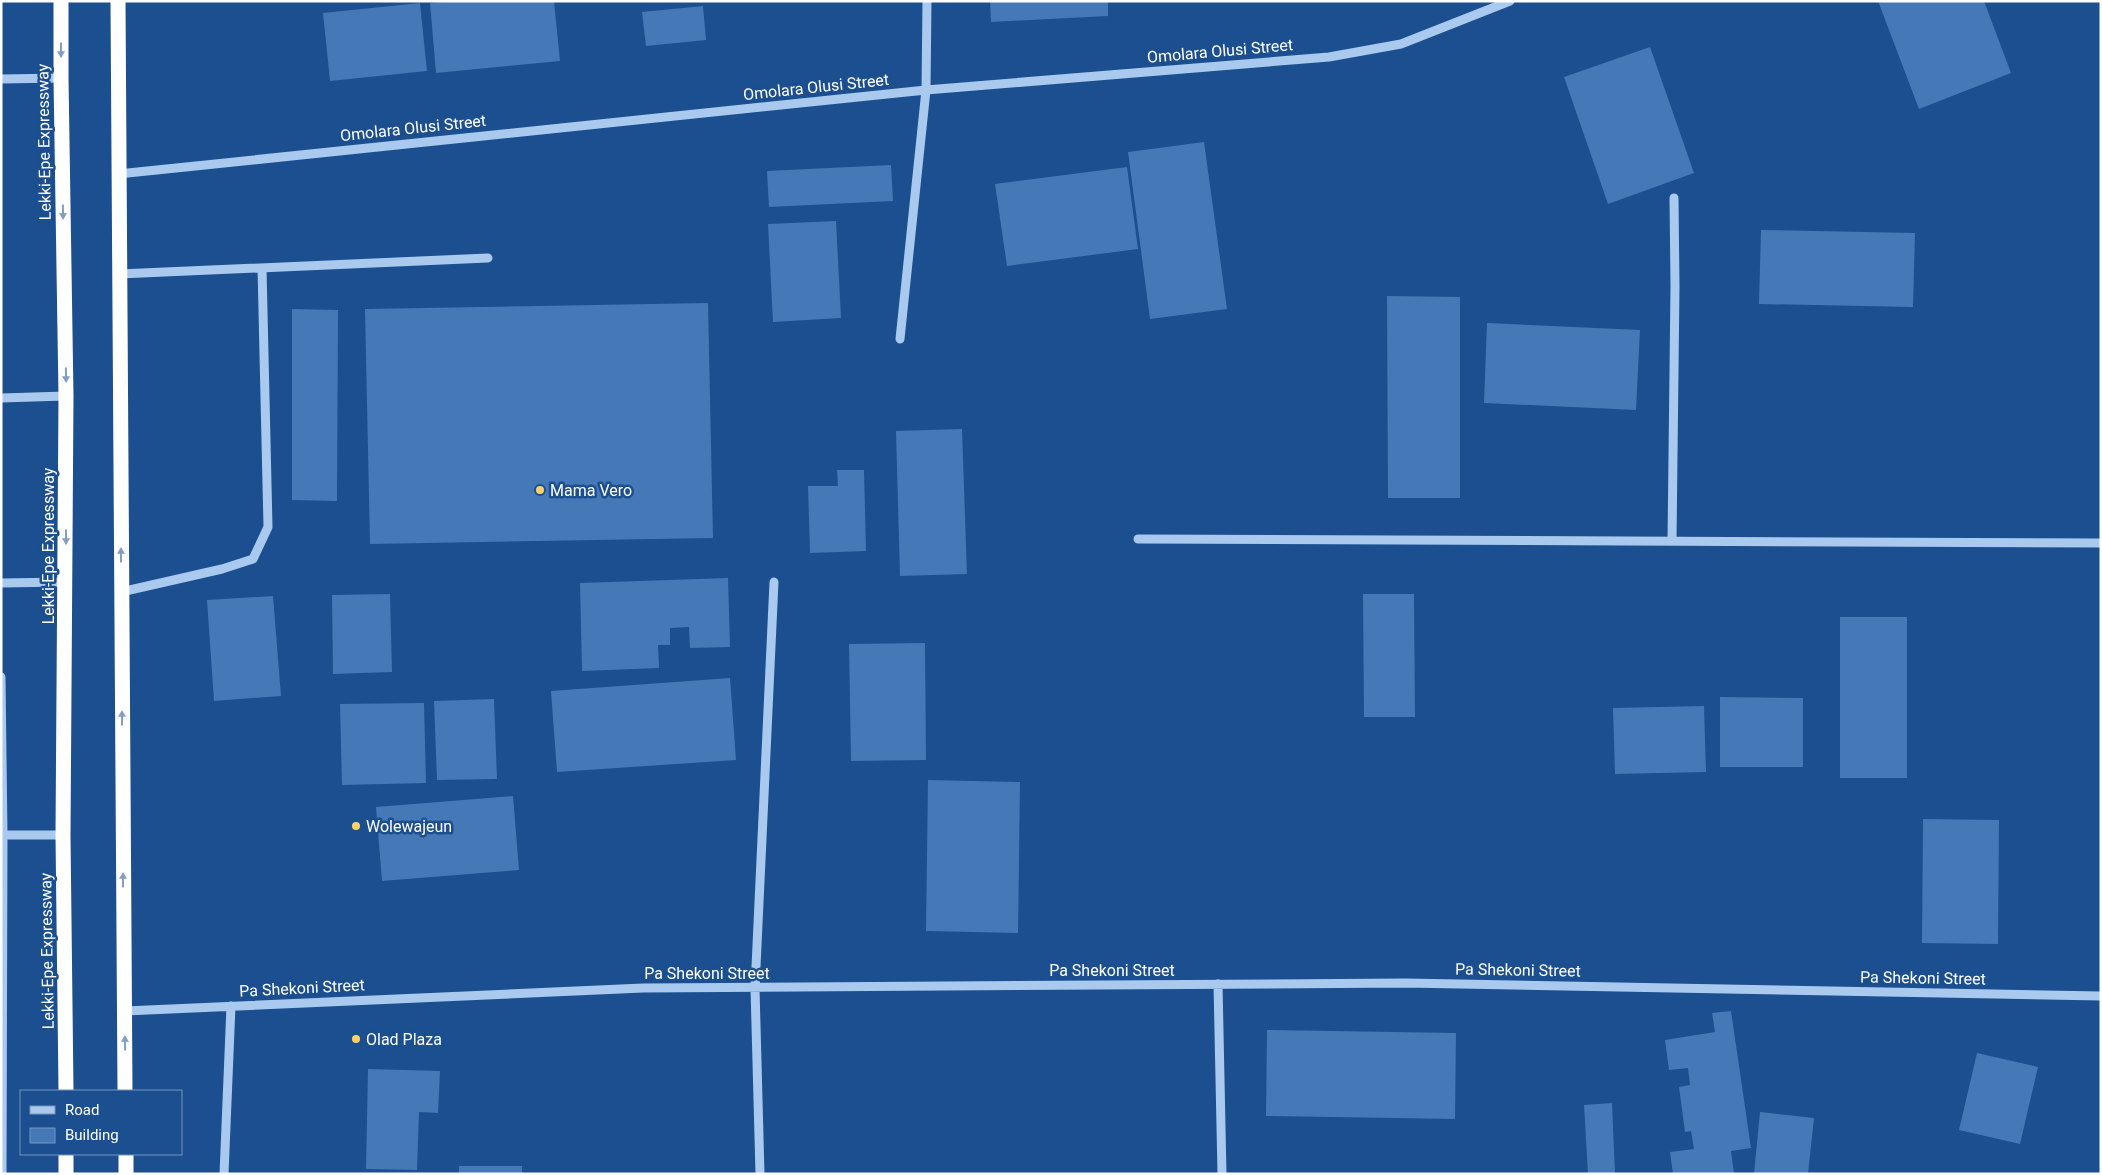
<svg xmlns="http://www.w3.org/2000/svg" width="2102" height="1175" viewBox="0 0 2102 1175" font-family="Roboto,sans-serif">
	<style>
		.building { fill: #4478b7 }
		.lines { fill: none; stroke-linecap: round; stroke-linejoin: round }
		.minor { stroke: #a9c9ee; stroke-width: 9 }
		.highway { stroke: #fff; stroke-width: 15 }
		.oneway { fill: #829ec1 }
		.poi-dot { fill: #ffd166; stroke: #1b4f8f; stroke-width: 2 }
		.labels { text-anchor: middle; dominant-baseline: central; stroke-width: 5; stroke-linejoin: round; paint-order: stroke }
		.street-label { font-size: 16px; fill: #fff; stroke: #1b4f8f }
		.poi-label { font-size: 16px; fill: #fff; stroke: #1b4f8f; text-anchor: start }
	</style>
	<rect width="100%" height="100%" fill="#1b4f8f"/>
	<path class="building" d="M454 1H554L560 61 436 73 430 3Z
		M990 1H1108V16L991 22Z
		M1878 1H1984L2011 73 1919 109Z
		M420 3 427 71 330 81 323 13Z
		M703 6 706 40 646 46 642 12Z
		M1650 47 1694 173 1608 204 1564 77Z
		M1204 142 1227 309 1150 319 1128 152Z
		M891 165 893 201 769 207 767 171Z
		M1127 167 1138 249 1007 266 995 184Z
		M836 221 841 318 773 322 768 224Z
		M1761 230 1915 233 1913 307 1759 304Z
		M1387 296 1460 297V498H1388Z
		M708 303 713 538 370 544 365 309Z
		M292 309 338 310 337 501 292 500Z
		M1487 323 1640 330 1636 410 1484 403Z
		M962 429 967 574 900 576 896 431Z
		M837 470H864L866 551 810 553 808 486H838Z
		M728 578 730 647 690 648 689 627 670 628V645H658L659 668 582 671 580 583Z
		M390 594 392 672 333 674 332 595Z
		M1363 594H1414L1415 717H1364Z
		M273 596 281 696 214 701 207 600Z
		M1840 617H1907V778H1840Z
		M925 643 926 760 851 761 849 644Z
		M730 678 736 760 557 772 551 691Z
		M1720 697 1803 698V767H1720Z
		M494 699 497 779 437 780 434 701Z
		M424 703 426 783 342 785 340 704Z
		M1704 706 1706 772 1615 774 1613 708Z
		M928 780 1020 782 1018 933 926 931Z
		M513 796 519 870 382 881 376 807Z
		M1923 819 1999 820 1998 944 1922 943Z
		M1731 1011 1751 1148 1731 1151 1734 1174H1673L1670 1152 1694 1149 1691 1131 1685 1132 1679 1087 1690 1085 1688 1068 1669 1070 1665 1040 1715 1032 1712 1013Z
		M1267 1030 1456 1033 1455 1119 1266 1116Z
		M1977 1053 2038 1067 2020 1144 1959 1130Z
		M368 1069 440 1071 438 1113 419 1112 417 1170 366 1169Z
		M1612 1103 1615 1174H1588L1584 1105Z
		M1760 1112 1814 1118 1808 1174H1754Z
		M459 1166H522V1174H459Z"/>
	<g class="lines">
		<path class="minor" d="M1 79 61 78
			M118 174 926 90 1329 57 1401 44 1510 1
			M119 274 488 258
			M900 339 926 90 927 1
			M1 398 66 396
			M1138 539 2101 543
			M1672 541 1675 286 1674 198
			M1 583 66 582
			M121 592 222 569 253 559 268 527 262 268
			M1 677 3 835H63
			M1218 984 1222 1174
			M125 1011 643 988 1406 983 2101 996
			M2 1174 3 835
			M224 1174 231 1006
			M760 1174 755 988 774 582"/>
		<path class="highway" d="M61 1V78L66 396 63 835 66 1091
			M118 1 125 1091
			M66 1154V1174
			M126 1154V1174"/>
	</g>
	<defs><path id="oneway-solid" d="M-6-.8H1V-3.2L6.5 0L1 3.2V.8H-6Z" transform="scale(1.25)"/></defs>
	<g class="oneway">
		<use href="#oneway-solid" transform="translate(61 50) rotate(90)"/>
		<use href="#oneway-solid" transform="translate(63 212) rotate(89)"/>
		<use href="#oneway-solid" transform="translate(66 375) rotate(89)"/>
		<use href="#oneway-solid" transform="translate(66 537) rotate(90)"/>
		<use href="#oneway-solid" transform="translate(121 555) rotate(-90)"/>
		<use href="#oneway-solid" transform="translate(122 718) rotate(-90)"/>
		<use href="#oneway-solid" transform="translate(123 880) rotate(-90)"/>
		<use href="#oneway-solid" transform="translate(125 1043) rotate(-91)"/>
	</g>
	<g class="poi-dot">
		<circle cx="540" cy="490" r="5"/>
		<circle cx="356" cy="826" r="5"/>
		<circle cx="356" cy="1039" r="5"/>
	</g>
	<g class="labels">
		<g class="street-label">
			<text transform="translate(1220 51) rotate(-5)">Omolara Olusi Street</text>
			<text transform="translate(816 87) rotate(-6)">Omolara Olusi Street</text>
			<text transform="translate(413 128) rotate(-6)">Omolara Olusi Street</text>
			<text transform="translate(44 142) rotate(-91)">Lekki-Epe Expressway</text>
			<text transform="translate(48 546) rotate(-90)">Lekki-Epe Expressway</text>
			<text transform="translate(47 951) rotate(-91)">Lekki-Epe Expressway</text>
			<text x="1112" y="970">Pa Shekoni Street</text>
			<text transform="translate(1518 970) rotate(1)">Pa Shekoni Street</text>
			<text x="707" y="973">Pa Shekoni Street</text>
			<text transform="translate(1923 978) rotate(1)">Pa Shekoni Street</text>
			<text transform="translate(302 988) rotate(-3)">Pa Shekoni Street</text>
		</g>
		<g class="poi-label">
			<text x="550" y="490">Mama Vero</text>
			<text x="366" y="826">Wolewajeun</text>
			<text x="366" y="1039">Olad Plaza</text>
		</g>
	</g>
	<rect width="2102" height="1175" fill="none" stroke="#ffffff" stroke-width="5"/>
	<rect x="20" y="1090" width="162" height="65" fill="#1b4f8f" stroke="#7695bc"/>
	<rect x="30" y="1106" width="25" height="8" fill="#a9c9ee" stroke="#7695bc"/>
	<text x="65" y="1115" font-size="15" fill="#ffffff">Road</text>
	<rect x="30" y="1128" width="25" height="15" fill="#4478b7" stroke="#7695bc"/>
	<text x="65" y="1140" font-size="15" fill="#ffffff">Building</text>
</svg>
